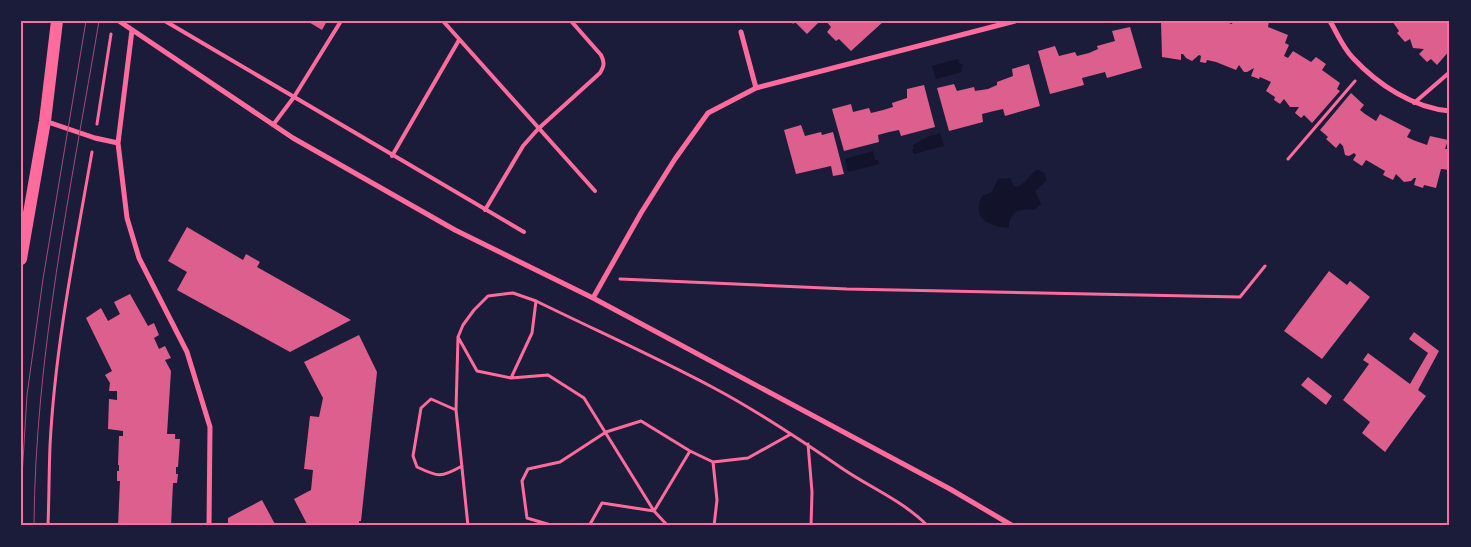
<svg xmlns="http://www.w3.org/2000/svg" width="1471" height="547" viewBox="0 0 1471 547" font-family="Ubuntu,sans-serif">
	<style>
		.water { fill: #12122b }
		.building { fill: #dd5f8e }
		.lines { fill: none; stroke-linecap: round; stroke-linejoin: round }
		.path { stroke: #ff6b9d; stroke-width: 3 }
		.service { stroke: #ff6b9d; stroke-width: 4 }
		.minor { stroke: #ff6b9d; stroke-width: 5 }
		.primary { stroke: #ff6b9d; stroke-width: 12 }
		.tram { stroke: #a44b75; stroke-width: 1 }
		.neatline { fill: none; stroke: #ff6b9d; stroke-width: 2 }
	</style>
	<rect width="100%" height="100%" fill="#1b1b3a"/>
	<path class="water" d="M958 59 959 63 963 65 961 69 962 72 936 79 932 66Z
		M940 133 944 146 914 154 912 150 914 148 913 145 927 137Z
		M873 151 875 160H878L879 164 848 172 845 159Z
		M1037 170C1044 171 1046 174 1046 181L1035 191 1041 204 1034 210C1020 207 1008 213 1009 228 990 227 971 219 982 196L992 192 998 179 1010 178 1014 186 1018 187C1025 183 1030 175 1037 170Z"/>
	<path class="building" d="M307 21H327L322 30Z
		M791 21H820L807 34 795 22 793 24Z
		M826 21H884L851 51 839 39 836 41 827 32 831 27Z
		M1161 21H1222L1232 24 1233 21H1269L1268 27 1288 35 1285 43 1289 45 1284 56 1288 58 1293 51 1311 62 1316 57 1326 64 1322 70 1340 83 1337 89 1340 91 1312 123 1304 115 1301 118 1295 113 1299 107H1290L1284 99 1280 104 1274 100 1275 97 1266 91 1271 82 1260 77 1259 79 1251 76 1254 68 1247 72H1244L1239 65 1236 70 1216 62 1207 60 1206 63 1200 62 1201 56 1199 55 1192 61 1186 58 1183 54H1181V60L1162 57Z
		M1392 21H1448L1450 22V50L1437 65 1431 59 1427 62 1419 54 1424 49 1413 48 1410 39 1405 42 1397 33 1399 31Z
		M1130 27 1142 68 1107 78 1105 72 1082 78 1084 85 1050 94 1038 51 1055 46 1059 56 1075 52 1077 56 1089 53 1098 49 1097 46 1115 41 1112 31Z
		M1029 64 1040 106 1005 116 1003 109 994 111 982 114 983 122 949 131 937 88 954 84 957 91 974 87 975 91 988 89 997 85V82L1013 76 1012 69Z
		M924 85 935 127 901 136 899 130 889 132 878 135 879 142 844 151 832 109 851 104 853 112 869 108 871 113 883 110 893 107 892 103 907 98V89Z
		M1351 93 1364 105 1360 110 1365 114 1376 121 1380 114 1411 130 1407 137 1413 140 1427 145 1430 136 1448 140 1445 149H1450V170L1441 169 1436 188 1424 185 1423 188 1414 185 1416 178H1414L1411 181 1404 182 1396 174 1393 180 1383 175 1385 171 1366 160 1362 166 1353 160 1356 155 1354 153 1349 156 1345 155 1343 146 1340 143 1336 148 1326 139 1328 137 1320 130Z
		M801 125 805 136 821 132 822 135 833 132 844 174 833 176 831 166 796 174 784 130Z
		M187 227 243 260 246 254 260 262 257 267 351 320 290 352 177 290 187 272 168 261Z
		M1329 271 1347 285 1350 281 1370 297 1322 359 1284 331Z
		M130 294 148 326 154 323 159 335 154 338 159 349 165 346 171 358 165 360 171 371 167 434H175V439H180L178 467H176V474H178L177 483H173L171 526H118L120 481H117V471H119V465H118L119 436H123V431L108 429 109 399 117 400V391H109L110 383 105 375 112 371 86 318 101 308 108 321 120 314 114 302Z
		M1414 332 1439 351 1418 390 1426 396 1385 452 1362 433 1370 422 1343 400 1369 364 1363 360 1368 353 1410 384 1428 353 1409 339Z
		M359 335 377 372 361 521H359V526H308L294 499 311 490 313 470 304 469 310 416 319 417 323 398 304 362Z
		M1308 377 1332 396 1326 405 1301 385Z
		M262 500 276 526H228V518Z"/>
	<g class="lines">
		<path class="path" d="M97 124 111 34
			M1288 159 1355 81
			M620 279 847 289 1240 297 1265 266
			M458 337 477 371 511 378 548 375 584 398 654 511 668 526
			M511 378 532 333 536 301C595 330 656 357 714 388 759 412 801 440 843 469 871 488 903 501 928 526
			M456 410 431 399 421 408 413 456 417 467C438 477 441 478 462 466
			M808 444 812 492 811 526
			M713 462 717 500 714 526
			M48 526C49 499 49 472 50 446 55 347 75 249 92 152
			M468 526 456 410 458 337 463 325 474 310 488 296 513 293 536 301
			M554 526 527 518 522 481 528 469 560 462 606 432 641 421 690 451 713 462 748 458 791 434
			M589 526 602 503 654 511 690 451"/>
		<path class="service" d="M165 21 524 232
			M443 21 595 191
			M1414 103 1450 72
			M273 125 294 97 341 21
			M392 156 459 40
			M485 210 523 146 538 129 600 73C604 66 605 63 601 55L571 21"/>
		<path class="minor" d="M119 21 293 138 455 230 593 298 950 489 1013 526
			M1330 21C1337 33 1343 48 1353 58 1377 84 1413 108 1450 111
			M132 30 118 143 127 218 139 258 187 352 210 427 209 526
			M741 32 756 88
			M45 121 95 138 118 143
			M593 298 641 213 675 159 708 113 756 88 1015 21"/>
		<path class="primary" d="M21 259 45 121 57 21"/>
		<path class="tram" d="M21 526 22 477 27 395 43 279 86 21
			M34 526C35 356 71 188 99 21"/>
	</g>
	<rect width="1471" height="547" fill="none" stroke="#1b1b3a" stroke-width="45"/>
	<rect x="22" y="22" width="1426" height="502" class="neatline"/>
</svg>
